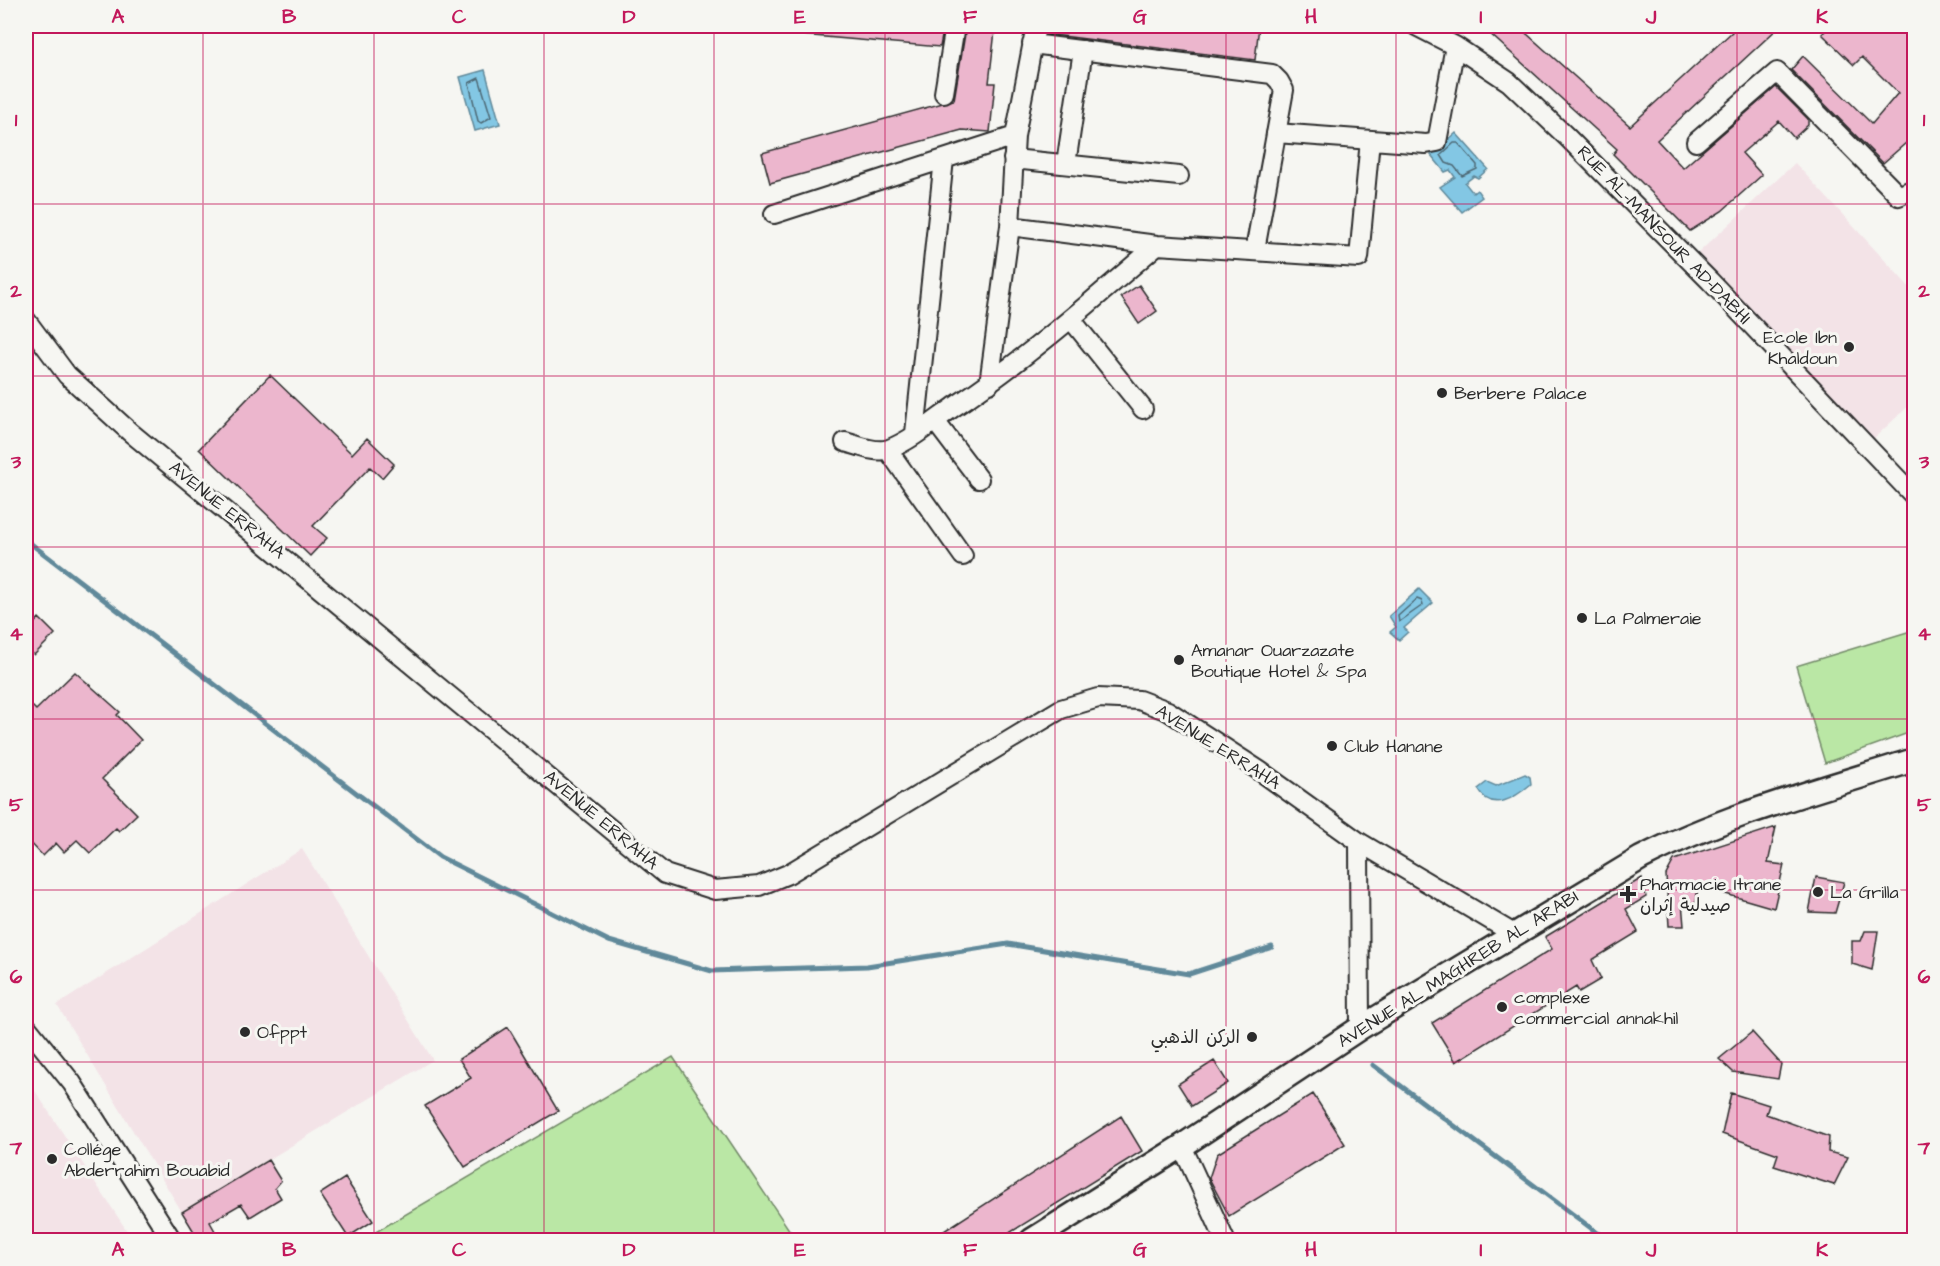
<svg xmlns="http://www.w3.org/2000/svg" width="1940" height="1266" viewBox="0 0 1940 1266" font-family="'Architects Daughter','Playpen Sans Arabic',sans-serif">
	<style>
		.built { fill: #f3e3e7 }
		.green { fill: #bae7a5; stroke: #728968; stroke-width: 1.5 }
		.water { fill: #83c7e4; stroke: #60899a; stroke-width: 1.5 }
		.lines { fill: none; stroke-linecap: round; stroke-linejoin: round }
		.shore { stroke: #4e6975; stroke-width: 1.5 }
		.stream { stroke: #60899a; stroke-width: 5 }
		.building { fill: #ecb6cd; stroke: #2b2b2b; stroke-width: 1.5 }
		.minor-casing { stroke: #2b2b2b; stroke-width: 22 }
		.major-casing { stroke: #2b2b2b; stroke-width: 27 }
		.minor { stroke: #f6f6f2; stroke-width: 18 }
		.major { stroke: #f6f6f2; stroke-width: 22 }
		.grid { fill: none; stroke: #c2185b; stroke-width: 1.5; stroke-opacity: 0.55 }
		.poi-dot { fill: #2b2b2b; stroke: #f6f6f2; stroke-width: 2 }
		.labels { text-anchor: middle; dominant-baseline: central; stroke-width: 6; stroke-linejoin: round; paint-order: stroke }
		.street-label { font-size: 18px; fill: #2b2b2b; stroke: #f6f6f2 }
		.poi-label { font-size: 18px; fill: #2b2b2b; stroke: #f6f6f2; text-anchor: start }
		.neatline { fill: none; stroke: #c2185b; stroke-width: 2 }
		.grid-label { font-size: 20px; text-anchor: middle; font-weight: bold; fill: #c2185b }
	</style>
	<rect width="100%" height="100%" fill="#f6f6f2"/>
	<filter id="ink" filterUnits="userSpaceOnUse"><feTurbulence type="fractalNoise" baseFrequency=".0167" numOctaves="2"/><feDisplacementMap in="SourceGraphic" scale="12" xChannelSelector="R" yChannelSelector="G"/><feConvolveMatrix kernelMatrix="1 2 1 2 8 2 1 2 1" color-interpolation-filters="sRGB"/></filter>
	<g filter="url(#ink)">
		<path class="built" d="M1795 163 1914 292V401L1871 441 1698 253Z
			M302 849 433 1060 182 1212 57 1005Z
			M26 1077 133 1240H26Z"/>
		<path class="green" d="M1914 630V731L1825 763 1796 666Z
			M673 1057 796 1240H362Z"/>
		<path class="water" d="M485 70 500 124 475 131 460 77Z
			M1456 133 1488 169 1478 178 1474 176 1465 183 1473 193 1477 190 1482 197 1462 212 1440 187 1455 177 1450 170 1445 172 1431 155Z
			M1419 589 1433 603 1404 628 1408 632 1399 640 1390 632 1396 627 1389 616Z
			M1525 774 1530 777 1531 784C1516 797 1492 814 1478 789L1487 782 1496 786Z"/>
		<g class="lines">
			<path class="shore" d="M479 78 491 117 481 123 478 121 469 83Z
				M1454 143H1458L1477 165V169L1462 176 1454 166 1446 163 1441 155Z
				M1417 599 1422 601 1423 605 1399 622 1398 616Z"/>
			<path class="stream" d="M26 540 440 857 609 941 712 971 867 966 1008 944 1189 974 1272 947
				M1373 1065 1607 1240"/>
		</g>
		<path class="building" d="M803 26H944L940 47 802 35Z
			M1047 26H1259L1255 60 1046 34Z
			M1494 26H1518L1630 126 1732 32V26H1780L1657 140 1683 168 1776 87 1808 119V125L1794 138 1779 121 1742 153 1762 175 1722 211 1690 231 1613 154 1617 149 1488 32Z
			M1830 26H1914V136L1883 163 1791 70 1803 56 1872 124 1898 93 1862 57 1854 65 1822 34Z
			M966 28 995 31 989 83H995L990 132 962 130 770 183 762 153 954 100Z
			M1139 285 1157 311 1139 324 1121 297Z
			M270 375 352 454 367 438 394 464 382 478 370 467 313 526 327 538 310 556 199 449Z
			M39 618 55 634 34 655 26 647V632Z
			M75 672 120 712 117 715 141 740 102 779 137 814 119 831 116 828 90 853 77 840 64 852 56 843 43 856 26 838V700L36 710Z
			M1776 827 1768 863 1784 865 1774 908 1698 886 1696 903 1682 902 1684 926H1669L1666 875 1674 860Z
			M1816 877 1844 882 1835 913 1809 912Z
			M1642 878 1646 897 1626 909 1638 932 1592 960 1601 979 1579 992 1576 987 1456 1062 1432 1023 1552 949 1545 937Z
			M1865 931H1878L1872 970 1852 964V941H1861Z
			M508 1027 558 1111 465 1167 425 1106 471 1078 459 1059Z
			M1752 1032 1781 1064 1778 1079 1733 1072 1719 1059Z
			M1214 1061 1228 1083 1192 1106 1178 1084Z
			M1731 1093 1769 1105 1766 1114 1829 1137 1828 1152 1848 1157 1834 1185 1774 1166 1778 1154 1722 1134Z
			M1313 1094 1345 1144 1229 1216 1209 1178 1217 1154Z
			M1121 1116 1142 1151 998 1240H930Z
			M268 1160 281 1181 275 1188 281 1198 250 1217 241 1204 210 1222 220 1240H199L182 1212Z
			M345 1178 373 1221 348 1237 320 1194Z"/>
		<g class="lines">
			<defs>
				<path id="minor" d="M1416 26 1455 46 1509 82 1567 137 1710 281 1914 496
					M1032 44 1272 74 1279 81 1284 90 1255 250
					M944 93 955 26
					M1276 133 1426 144 1437 142 1455 46
					M1696 142 1777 72 1899 196 1909 191
					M1013 159 1179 176
					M1066 164 1083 50
					M774 214 1015 136
					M1010 226 1157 245 1359 258 1370 140
					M1071 319 1143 409
					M26 320 67 375 130 432 665 874 715 890 759 886 788 874 1061 709 1098 698 1139 700 1168 711 1260 771 1359 842 1514 934
					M989 384 1010 226 1015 136 1036 26
					M935 421 979 479
					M915 433 944 159
					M845 442C857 445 876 454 889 449 912 440 934 421 954 407 1026 359 1091 302 1157 245
					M888 450 963 556
					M1359 842 1360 1028
					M26 1026 72 1083 172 1240
					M1182 1146 1225 1240"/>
				<path id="major" d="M1032 1240 1182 1146 1360 1028 1641 858C1727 814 1823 789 1914 760"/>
			</defs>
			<use href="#minor" class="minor-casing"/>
			<use href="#major" class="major-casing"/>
			<use href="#minor" class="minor"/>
			<use href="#major" class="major"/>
		</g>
	</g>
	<path class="grid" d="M203 26V1240M374 26V1240M544 26V1240M714 26V1240M885 26V1240M1055 26V1240M1226 26V1240M1396 26V1240M1566 26V1240M1737 26V1240M26 204H1914M26 376H1914M26 547H1914M26 719H1914M26 890H1914M26 1062H1914"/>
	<g class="poi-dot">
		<circle cx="1849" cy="347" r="6"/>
		<circle cx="1442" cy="393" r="6"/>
		<circle cx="1582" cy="618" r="6"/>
		<circle cx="1179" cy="660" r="6"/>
		<circle cx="1332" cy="746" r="6"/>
		<circle cx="1818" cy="892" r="6"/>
		<path d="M1625 885h6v6h6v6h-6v6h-6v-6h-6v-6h6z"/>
		<circle cx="1502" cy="1007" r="6"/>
		<circle cx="245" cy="1032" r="6"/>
		<circle cx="1252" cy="1037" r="6"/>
		<circle cx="52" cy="1159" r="6"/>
	</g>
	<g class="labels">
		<g class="street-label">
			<text transform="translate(1664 235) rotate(46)">RUE AL-MANSOUR AD-DABHI</text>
			<text transform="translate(227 510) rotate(39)">AVENUE ERRAHA</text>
			<text transform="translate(1218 747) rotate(32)">AVENUE ERRAHA</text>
			<text transform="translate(601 820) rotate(40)">AVENUE ERRAHA</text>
			<text transform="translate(1458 969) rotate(-32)">AVENUE AL MAGHREB AL ARABI</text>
		</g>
		<g class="poi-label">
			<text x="1837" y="337" text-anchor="end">Ecole Ibn<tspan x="1837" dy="21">Khaldoun</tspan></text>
			<text x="1454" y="393">Berbere Palace</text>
			<text x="1594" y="618">La Palmeraie</text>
			<text x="1191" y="650">Amanar Ouarzazate<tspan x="1191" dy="21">Boutique Hotel &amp; Spa</tspan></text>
			<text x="1344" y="746">Club Hanane</text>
			<text x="1640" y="884">Pharmacie Itrane<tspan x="1640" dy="21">صيدلية إثران</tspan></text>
			<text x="1830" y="892">La Grilla</text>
			<text x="1514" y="997">complexe<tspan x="1514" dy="21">commercial annakhil</tspan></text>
			<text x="257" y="1032">Ofppt</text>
			<text x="1240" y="1037" text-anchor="end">الركن الذهبي</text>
			<text x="64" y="1149">Collége<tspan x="64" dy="21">Abderrahim Bouabid</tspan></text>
		</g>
	</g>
	<rect width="1940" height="1266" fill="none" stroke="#f6f6f2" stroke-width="66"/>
	<rect x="33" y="33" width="1874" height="1200" class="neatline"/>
	<g class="grid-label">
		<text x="118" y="23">A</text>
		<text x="289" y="23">B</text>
		<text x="459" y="23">C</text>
		<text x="629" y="23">D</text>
		<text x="800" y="23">E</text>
		<text x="970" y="23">F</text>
		<text x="1140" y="23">G</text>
		<text x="1311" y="23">H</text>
		<text x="1481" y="23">I</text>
		<text x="1651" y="23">J</text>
		<text x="1822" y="23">K</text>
		<text x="16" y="126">1</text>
		<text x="1924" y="126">1</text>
		<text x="16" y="297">2</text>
		<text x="1924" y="297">2</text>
		<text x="16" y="468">3</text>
		<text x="1924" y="468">3</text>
		<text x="16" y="640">4</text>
		<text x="1924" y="640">4</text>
		<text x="16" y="811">5</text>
		<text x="1924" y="811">5</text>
		<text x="16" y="983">6</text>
		<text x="1924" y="983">6</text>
		<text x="16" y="1154">7</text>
		<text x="1924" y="1154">7</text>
		<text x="118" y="1256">A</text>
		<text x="289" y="1256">B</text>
		<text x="459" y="1256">C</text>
		<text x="629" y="1256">D</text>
		<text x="800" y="1256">E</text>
		<text x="970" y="1256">F</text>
		<text x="1140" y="1256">G</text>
		<text x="1311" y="1256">H</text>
		<text x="1481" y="1256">I</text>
		<text x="1651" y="1256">J</text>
		<text x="1822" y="1256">K</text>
	</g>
</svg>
